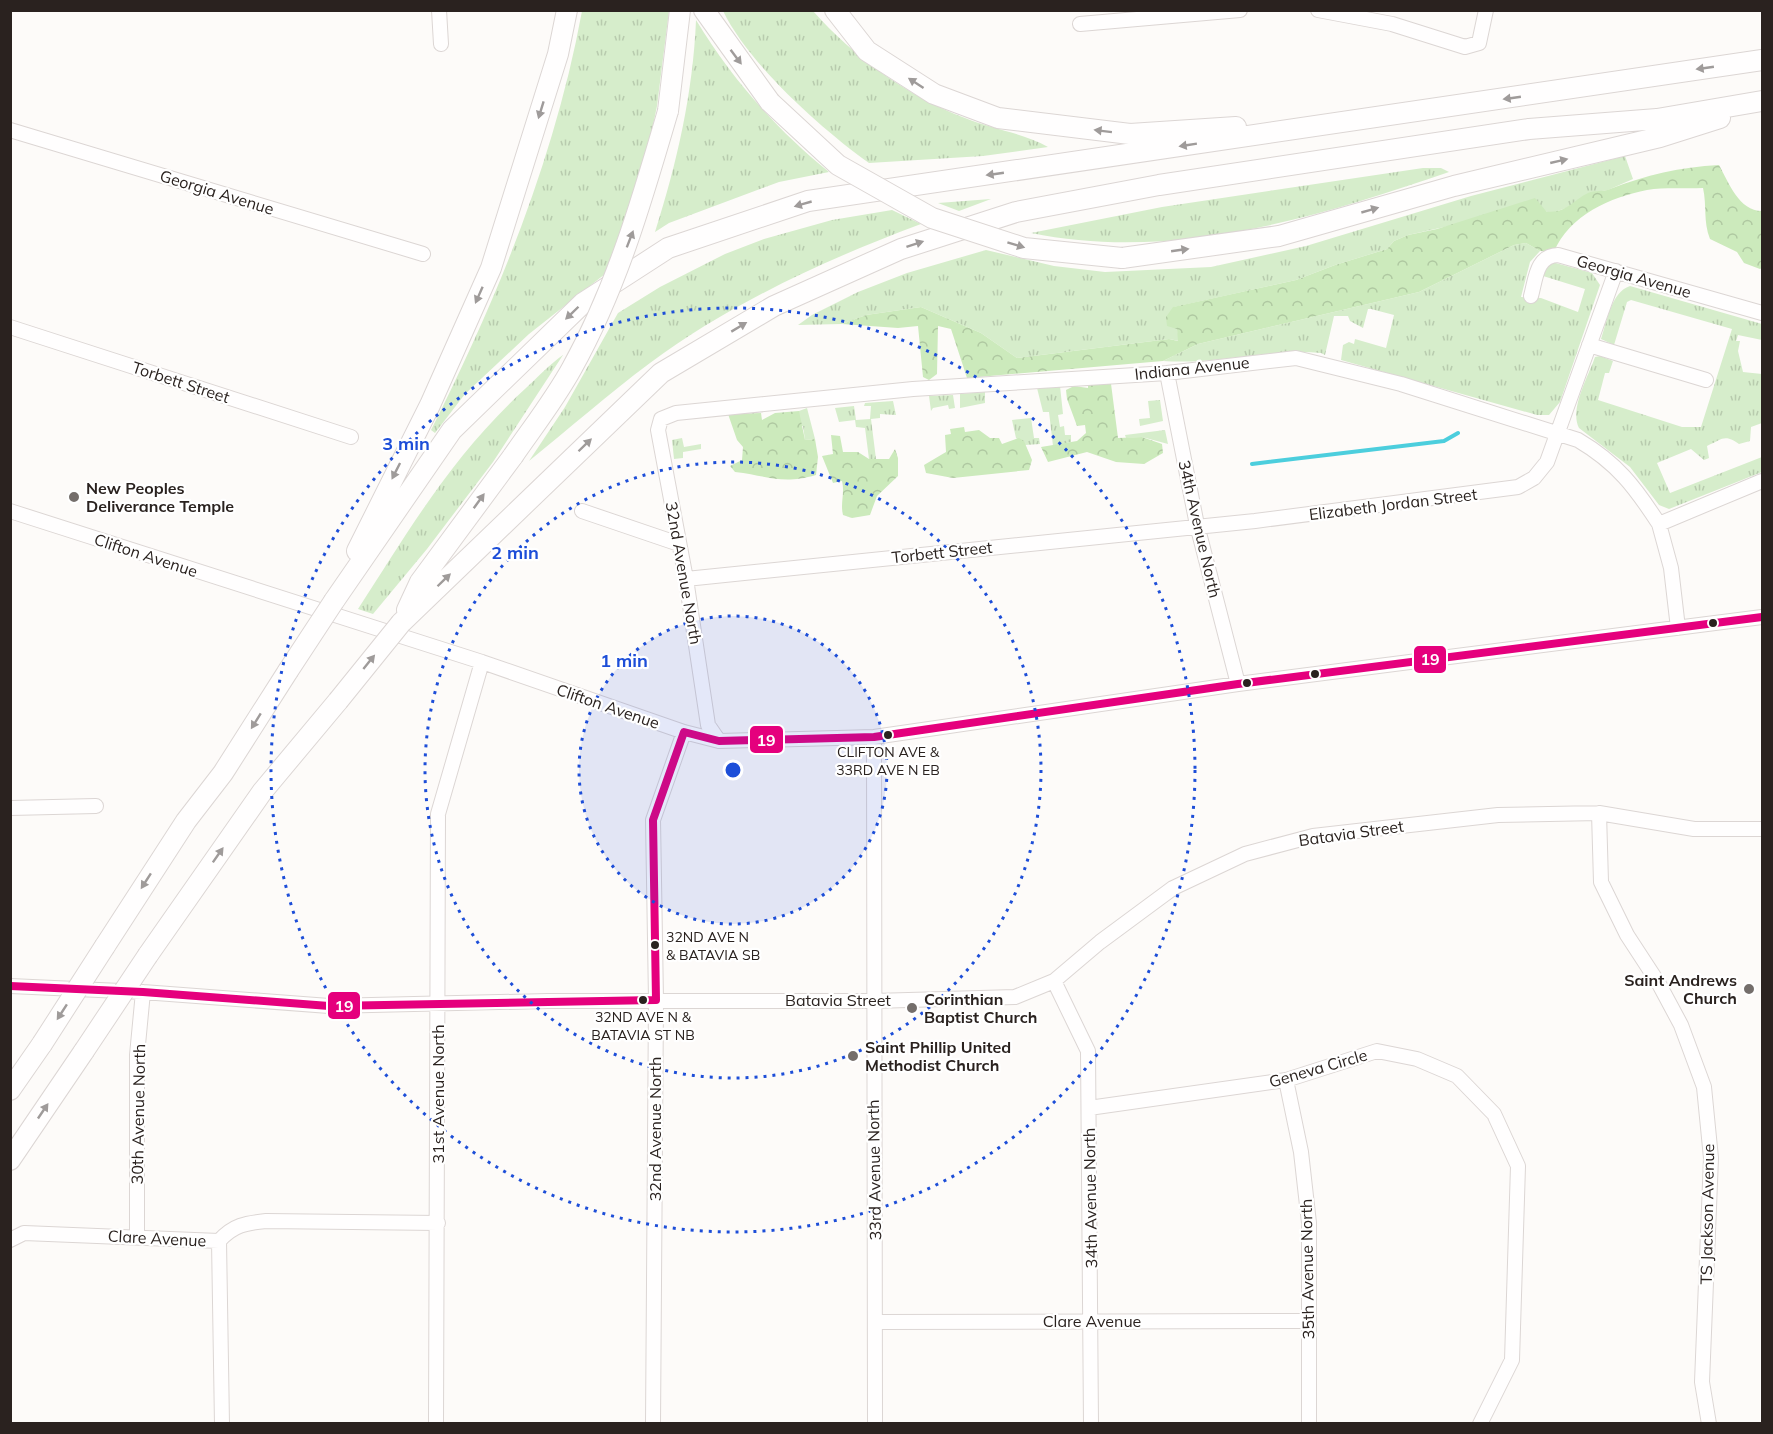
<svg xmlns="http://www.w3.org/2000/svg" width="1773" height="1434" viewBox="0 0 1773 1434" font-family="Mulish,sans-serif">
	<style>
		.grass { fill: url(#grass-tufts) }
		.forest { fill: url(#forest-crowns) }
		.lines { fill: none; stroke-linecap: round; stroke-linejoin: round }
		.stream { stroke: #4ccedd; stroke-width: 4 }
		.minor-casing { stroke: #dcd6d4; stroke-width: 16 }
		.highway-casing { stroke: #dcd6d4; stroke-width: 22 }
		.minor { stroke: #fffefe; stroke-width: 14 }
		.highway { stroke: #fffefe; stroke-width: 20 }
		.highway-bridge-casing { stroke: #dcd6d4; stroke-width: 22; stroke-linecap: butt }
		.highway-bridge { stroke: #fffefe; stroke-width: 20 }
		.bus-1-casing { stroke: #fff; stroke-width: 12 }
		.bus-1 { stroke: #e5007d; stroke-width: 8 }
		.oneway { fill: #9f9b9a }
		.ring { fill: none; stroke: #1d4ed8; stroke-width: 3; stroke-dasharray: 3 6 }
		.poi-dot { fill: #746e6b; stroke: #fff; stroke-width: 2 }
		.bus-dot { fill: #2a221f; stroke: #fff; stroke-width: 2 }
		.labels { text-anchor: middle; dominant-baseline: central; stroke-width: 4.5; stroke-linejoin: round; paint-order: stroke }
		.bus-label { font-size: 14px; fill: #2a221f; stroke: #fff }
		.street-label { font-size: 16px; fill: #2a221f; stroke: #fff }
		.poi-label { font-size: 16px; font-weight: bold; fill: #2a221f; stroke: #fff; text-anchor: start }
		.centre { fill: #1d4ed8; stroke: #fff; stroke-width: 3 }
		.ring-label { font-size: 18px; text-anchor: middle; font-weight: bold; fill: #1d4ed8; stroke: #fff; stroke-width: 4.5; stroke-linejoin: round; paint-order: stroke }
		.line-badge { stroke: #fff; stroke-width: 2 }
		.badge-label { font-size: 16px; text-anchor: middle; font-weight: bold; fill: #fff }
	</style>
	<defs>
		<pattern id="grass-tufts" width="24" height="20" patternUnits="userSpaceOnUse" patternTransform="scale(1.5)"><rect width="24" height="20" fill="#d6edcb"/><path d="M3 7l-1-3M5 7V3M7 7l1-3M15 17l-1-3M17 17v-4M19 17l1-3" fill="none" stroke="#b8cbae"/></pattern>
		<pattern id="forest-crowns" width="20" height="18" patternUnits="userSpaceOnUse" patternTransform="scale(1.5)"><rect width="20" height="18" fill="#cceabc"/><path d="M2 6a3 3 0 1 1 6 0M12 15a3 3 0 1 1 6 0" fill="none" stroke="#afc8a1"/></pattern>
	</defs>
	<rect width="100%" height="100%" fill="#fdfbf9"/>
	<path class="grass" d="M582 11H669L657 106 647 155 605 274 529 334 465 394 435 433 431 430C498 297 555 158 582 11Z
		M723 11H813C854 57 907 96 965 118 992 129 1023 133 1048 147L983 156 869 163C820 128 749 64 723 11Z
		M696 20C732 79 775 128 829 172L779 182 669 223 655 232C677 163 693 93 696 20Z
		M1625 156 1633 179 1608 190 1589 193 1574 205 1555 212H1547L1540 206 1408 235 1394 241 1387 249 1335 265 1296 280 1174 307 1179 341 1169 339 1017 358 981 333 921 307 866 315 842 324 798 325 812 315 858 292 907 273 986 250 1054 266 1105 272 1211 267 1306 246 1471 196Z
		M1423 168H1441L1449 172C1315 218 1173 262 1031 233L1162 207Z
		M991 199 959 211 938 203Z
		M892 210 921 224C827 259 731 303 650 363 608 394 569 429 529 461L565 407 618 313 660 287 725 254 764 239 832 220Z
		M1526 243 1540 251 1530 262 1521 297 1541 298 1578 312 1585 289 1543 276V270L1552 262 1592 273 1600 285 1560 402 1549 415H1537L1341 360 1343 345 1349 342 1354 344 1355 339 1386 348 1394 315 1371 309H1368L1363 328 1350 321 1348 316H1334L1325 355 1321 353C1268 348 1216 365 1163 361L1198 344 1419 292 1514 245Z
		M1630 286 1762 324V340L1738 335 1736 341H1740L1738 351 1743 372 1762 374V423L1751 427 1750 441 1739 444C1724 434 1723 439 1707 446L1709 458 1704 460 1691 449 1657 463 1670 493 1762 457V472L1669 509 1659 505 1630 467 1579 428C1569 409 1589 375 1595 357L1600 356 1613 361 1609 373H1605L1598 400 1682 427H1701L1732 329 1631 300 1627 302 1614 345 1601 339C1607 322 1611 292 1630 286Z
		M563 355 493 462 427 549 373 614 358 609C411 527 452 456 526 388 538 377 550 364 563 355Z
		M1060 386 1063 414 1058 415 1060 427 1064 426 1065 435H1071V442L1053 446 1049 412H1043L1037 388Z
		M985 392V403L960 408V394Z
		M953 395 955 408 949 409 948 405 933 408 931 411 929 396Z
		M1160 400 1163 421 1140 426 1139 419 1150 418 1148 401Z
		M893 401 896 415 880 414V418L871 419 876 459H869L865 428 856 427 855 420 839 422 835 408 854 406 856 420 870 419 871 406H864L865 403Z
		M807 408 815 439 805 440 803 426 798 427 799 411Z
		M1031 418 1034 438H1039L1040 444 1025 445 1016 438 1012 420Z
		M1165 430 1168 444 1142 437 1126 438 1125 435Z
		M682 438 684 447 701 444V449L683 452V458L674 459 672 440Z"/>
	<path class="forest" d="M1719 165C1729 183 1739 211 1762 211V268L1760 269 1744 263 1737 252 1710 239C1703 221 1707 206 1703 188 1685 189 1665 187 1647 190 1611 197 1569 215 1554 252L1540 251 1526 243 1514 245 1419 292 1198 344 1163 361 967 378 951 329 938 326 937 374 929 380 923 377 918 326 898 328 842 324 866 315 921 307 981 333 1017 358 1169 339 1178 341 1177 329 1167 326 1166 317 1173 307 1296 280 1335 265 1387 249 1394 241 1408 235 1437 229 1535 198 1547 212C1568 212 1572 201 1588 193 1594 190 1603 192 1610 189 1646 175 1680 167 1719 165Z
		M1110 376 1118 438 1142 437 1162 444 1163 453 1144 464 1116 462 1087 452 1048 462 1041 447 1077 441 1086 433 1085 425 1077 426 1067 399 1066 390 1074 386 1088 388V377Z
		M799 411 805 440 815 439 818 457 816 475C782 485 769 476 735 472L730 466 742 460 743 447 737 440 728 414 761 413 762 420 775 413Z
		M964 427 965 432 979 430 990 438H999L1002 444 1019 438 1024 441 1032 460 1029 470 953 478 926 473 924 465 946 452 945 435 951 434 950 429Z
		M831 435 840 436 843 452H858L869 459H889L895 449 898 458V476L877 496 870 515 852 518 843 515C840 503 845 494 842 481L833 483 822 456 833 454Z"/>
	<g class="lines">
		<path class="stream" d="M1252 464 1444 441 1458 433"/>
		<defs>
			<path id="minor" d="M439 10 441 44
				M1318 10 1392 24 1465 47 1479 43 1486 10
				M1080 24 1240 10
				M10 130 423 254
				M1531 296C1536 278 1536 256 1558 255L1762 313
				M10 327 351 437
				M1589 345 1706 380
				M1167 373 1197 525 1238 684
				M10 511 482 662 684 732 719 741 874 737 1238 684 1762 617
				M582 511 679 544
				M686 579 1255 521 1518 487 1534 478 1547 462 1616 271
				M1678 628 1671 568 1659 524 1762 481
				M874 737 875 1424
				M719 741 708 725 686 579 658 430 661 419 676 413 913 389 1167 373 1296 358 1401 384 1578 440C1617 463 1635 487 1659 524
				M10 808 96 806
				M1599 813 1601 882 1627 935 1659 984 1681 1025 1704 1087 1711 1158 1702 1382 1709 1424
				M1054 981 1088 1051 1091 1424
				M10 986 143 992 329 1006 548 1001H873L1015 997 1054 981 1100 942 1173 888 1245 854 1313 836 1498 815 1599 813 1694 829H1762
				M1286 1080 1301 1152 1309 1223V1424
				M1089 1108 1286 1080 1377 1051 1417 1059 1457 1076 1494 1114 1518 1166 1512 1360 1480 1424
				M137 1237V1055L143 992
				M10 1240 24 1233 219 1241C233 1225 246 1223 266 1221L438 1223
				M219 1241 222 1424
				M876 1322 1308 1321
				M436 1424 438 814 482 662
				M653 1424 656 1000 653 820 684 732"/>
			<path id="highway" d="M704 10 770 102
				M835 10 867 51 934 94 998 118 1130 134 1236 127
				M668 111 680 10
				M1122 258 1279 236 1454 186 1660 137 1720 118
				M357 551 430 405 491 268 558 54 567 10
				M334 601 452 430 583 303 668 248 808 201 1762 60
				M407 610 420 582 513 456
				M401 623 661 373 774 306 901 249 1016 212 1159 185 1529 129 1657 119 1762 101
				M105 946 186 821 223 773 288 671
				M148 955 262 792 338 701
				M10 1090 42 1044
				M10 1160 84 1051"/>
		</defs>
		<use href="#minor" class="minor-casing"/>
		<use href="#highway" class="highway-casing"/>
		<use href="#minor" class="minor"/>
		<use href="#highway" class="highway"/>
		<defs>
			<path id="highway-bridge" d="M770 102 838 165 932 218 1024 248 1122 258
				M513 456C533 427 555 399 572 368 617 287 642 200 668 111
				M288 671 334 601
				M338 701 401 623
				M42 1044 105 946
				M84 1051 148 955"/>
		</defs>
		<use href="#highway-bridge" class="highway-bridge-casing"/>
		<use href="#highway-bridge" class="highway-bridge"/>
		<defs>
			<path id="bus-1" d="M10 986 143 992 329 1006 656 1000 653 820 684 732 719 741 874 737 1238 684 1762 617"/>
		</defs>
		<use href="#bus-1" class="bus-1-casing"/>
		<use href="#bus-1" class="bus-1"/>
	</g>
	<defs><path id="oneway-solid" d="M-6-.8H1V-3.2L6.5 0L1 3.2V.8H-6Z" transform="scale(1.5)"/></defs>
	<g class="oneway">
		<use href="#oneway-solid" transform="translate(736 57) rotate(53)"/>
		<use href="#oneway-solid" transform="translate(1705 68) rotate(172)"/>
		<use href="#oneway-solid" transform="translate(916 83) rotate(-147)"/>
		<use href="#oneway-solid" transform="translate(1512 98) rotate(172)"/>
		<use href="#oneway-solid" transform="translate(541 110) rotate(107)"/>
		<use href="#oneway-solid" transform="translate(1103 131) rotate(-173)"/>
		<use href="#oneway-solid" transform="translate(1188 145) rotate(171)"/>
		<use href="#oneway-solid" transform="translate(1559 161) rotate(-13)"/>
		<use href="#oneway-solid" transform="translate(995 174) rotate(172)"/>
		<use href="#oneway-solid" transform="translate(803 204) rotate(164)"/>
		<use href="#oneway-solid" transform="translate(1370 210) rotate(-16)"/>
		<use href="#oneway-solid" transform="translate(630 239) rotate(-69)"/>
		<use href="#oneway-solid" transform="translate(915 244) rotate(-18)"/>
		<use href="#oneway-solid" transform="translate(1016 245) rotate(17)"/>
		<use href="#oneway-solid" transform="translate(1180 250) rotate(-8)"/>
		<use href="#oneway-solid" transform="translate(479 295) rotate(114)"/>
		<use href="#oneway-solid" transform="translate(572 313) rotate(136)"/>
		<use href="#oneway-solid" transform="translate(739 327) rotate(-31)"/>
		<use href="#oneway-solid" transform="translate(585 445) rotate(-44)"/>
		<use href="#oneway-solid" transform="translate(396 471) rotate(117)"/>
		<use href="#oneway-solid" transform="translate(479 501) rotate(-54)"/>
		<use href="#oneway-solid" transform="translate(444 580) rotate(-44)"/>
		<use href="#oneway-solid" transform="translate(369 662) rotate(-51)"/>
		<use href="#oneway-solid" transform="translate(256 721) rotate(122)"/>
		<use href="#oneway-solid" transform="translate(218 855) rotate(-55)"/>
		<use href="#oneway-solid" transform="translate(146 881) rotate(123)"/>
		<use href="#oneway-solid" transform="translate(62 1012) rotate(123)"/>
		<use href="#oneway-solid" transform="translate(43 1111) rotate(-56)"/>
	</g>
	<circle cx="733" cy="770" r="154" fill="#1d4ed8" fill-opacity=".12"/>
	<g class="ring">
		<circle cx="733" cy="770" r="154"/>
		<circle cx="733" cy="770" r="308"/>
		<circle cx="733" cy="770" r="462"/>
	</g>
	<g class="poi-dot">
		<circle cx="74" cy="497" r="6"/>
		<circle cx="1749" cy="989" r="6"/>
		<circle cx="912" cy="1008" r="6"/>
		<circle cx="853" cy="1056" r="6"/>
	</g>
	<g class="bus-dot">
		<circle cx="1713" cy="623" r="5"/>
		<circle cx="1315" cy="674" r="5"/>
		<circle cx="1247" cy="683" r="5"/>
		<circle cx="888" cy="735" r="5"/>
		<circle cx="655" cy="945" r="5"/>
		<circle cx="643" cy="1000" r="5"/>
	</g>
	<g class="labels">
		<g class="bus-label">
			<text x="888" y="752">CLIFTON AVE &amp;<tspan x="888" dy="18">33RD AVE N EB</tspan></text>
			<text x="666" y="937" text-anchor="start">32ND AVE N<tspan x="666" dy="18">&amp; BATAVIA SB</tspan></text>
			<text x="643" y="1017">32ND AVE N &amp;<tspan x="643" dy="18">BATAVIA ST NB</tspan></text>
		</g>
		<g class="street-label">
			<text transform="translate(217 192) rotate(17)">Georgia Avenue</text>
			<text transform="translate(1634 276) rotate(16)">Georgia Avenue</text>
			<text transform="translate(1192 368) rotate(-6)">Indiana Avenue</text>
			<text transform="translate(181 382) rotate(18)">Torbett Street</text>
			<text transform="translate(1393 504) rotate(-7)">Elizabeth Jordan Street</text>
			<text transform="translate(1200 529) rotate(77)">34th Avenue North</text>
			<text transform="translate(942 552) rotate(-6)">Torbett Street</text>
			<text transform="translate(146 555) rotate(18)">Clifton Avenue</text>
			<text transform="translate(684 573) rotate(80)">32nd Avenue North</text>
			<text transform="translate(608 706) rotate(19)">Clifton Avenue</text>
			<text transform="translate(1351 833) rotate(-8)">Batavia Street</text>
			<text x="838" y="1000">Batavia Street</text>
			<text transform="translate(1318 1068) rotate(-16)">Geneva Circle</text>
			<text transform="translate(438 1094) rotate(-90)">31st Avenue North</text>
			<text transform="translate(138 1114) rotate(-89)">30th Avenue North</text>
			<text transform="translate(655 1129) rotate(-90)">32nd Avenue North</text>
			<text transform="translate(874 1170) rotate(-91)">33rd Avenue North</text>
			<text transform="translate(1090 1198) rotate(-91)">34th Avenue North</text>
			<text transform="translate(1707 1214) rotate(-89)">TS Jackson Avenue</text>
			<text transform="translate(157 1238) rotate(3)">Clare Avenue</text>
			<text transform="translate(1307 1269) rotate(-91)">35th Avenue North</text>
			<text x="1092" y="1321">Clare Avenue</text>
		</g>
		<g class="poi-label">
			<text x="86" y="488">New Peoples<tspan x="86" dy="18">Deliverance Temple</tspan></text>
			<text x="1737" y="980" text-anchor="end">Saint Andrews<tspan x="1737" dy="18">Church</tspan></text>
			<text x="924" y="999">Corinthian<tspan x="924" dy="18">Baptist Church</tspan></text>
			<text x="865" y="1047">Saint Phillip United<tspan x="865" dy="18">Methodist Church</tspan></text>
		</g>
	</g>
	<circle cx="733" cy="770" r="9" class="centre"/>
	<g class="ring-label">
		<text x="406" y="450">3 min</text>
		<text x="515" y="559">2 min</text>
		<text x="624" y="667">1 min</text>
	</g>
	<g class="line-badge">
		<rect x="1413" y="645" width="34" height="29" rx="6" fill="#e5007d"/>
		<rect x="749" y="725" width="35" height="29" rx="6" fill="#e5007d"/>
		<rect x="327" y="991" width="34" height="29" rx="6" fill="#e5007d"/>
	</g>
	<g class="badge-label">
		<text x="1430" y="665">19</text>
		<text x="766" y="746">19</text>
		<text x="344" y="1012">19</text>
	</g>
	<rect width="1773" height="1434" fill="none" stroke="#2a221f" stroke-width="24"/>
</svg>
